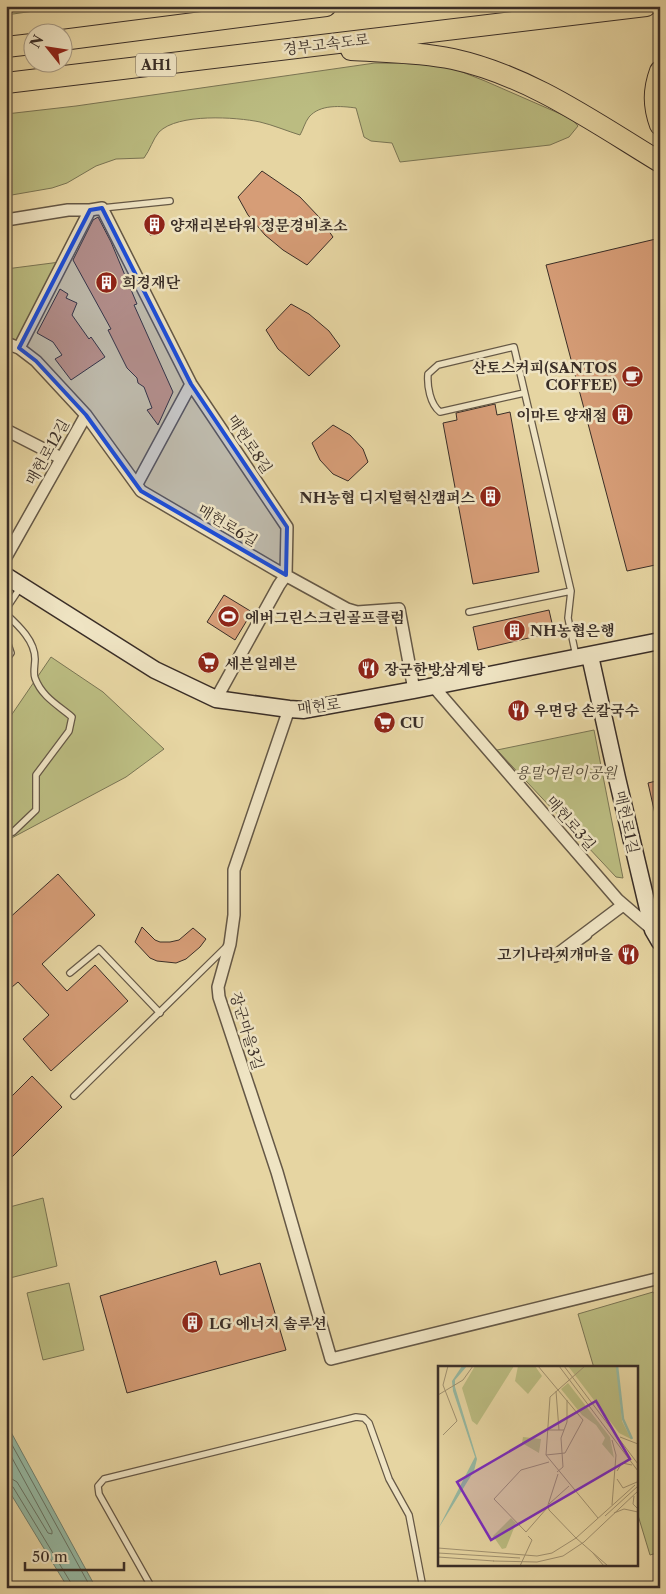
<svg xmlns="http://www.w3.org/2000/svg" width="666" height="1594" viewBox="0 0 666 1594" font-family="'Libre Caslon Text','Noto Serif KR',serif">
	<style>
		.green { fill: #bbbc81; stroke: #7a7554 }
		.water { fill: #96b9a3; stroke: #718171 }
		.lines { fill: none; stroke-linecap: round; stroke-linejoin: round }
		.shore { stroke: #687465; stroke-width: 1 }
		.building { fill: #d69d77; stroke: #3a2e27 }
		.lane-casing { stroke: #655846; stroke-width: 8 }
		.street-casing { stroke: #655846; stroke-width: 14 }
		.secondary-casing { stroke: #3a2e27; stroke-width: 19 }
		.highway-casing { stroke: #3a2e27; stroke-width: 22 }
		.lane { stroke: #efe4c3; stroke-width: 5.5 }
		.street { stroke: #efe4c3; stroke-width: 11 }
		.secondary { stroke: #efe4c3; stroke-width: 16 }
		.highway { stroke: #e6d5a2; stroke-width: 20 }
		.marked { fill: #1d4ed8; fill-opacity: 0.2; stroke: #1d4ed8; stroke-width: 4; stroke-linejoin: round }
		.labels { text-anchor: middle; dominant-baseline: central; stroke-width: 5; stroke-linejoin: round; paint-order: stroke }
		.shield { fill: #efe4c3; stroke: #706556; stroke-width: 1 }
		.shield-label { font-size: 14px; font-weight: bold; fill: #3a2e27 }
		.street-label { font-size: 15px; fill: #3a2e27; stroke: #efe4c3 }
		.poi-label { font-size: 15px; font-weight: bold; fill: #3a2e27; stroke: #efe4c3; text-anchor: start }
		.park-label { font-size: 15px; font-style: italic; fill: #544a39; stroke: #efe4c3 }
		.inset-river { fill: none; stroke: #96b9a3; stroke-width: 2.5 }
		.inset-road { fill: none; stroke: #a19271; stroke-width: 1 }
		.view { fill: #7b2cbf; fill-opacity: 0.15; stroke: #7b2cbf; stroke-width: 2.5 }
		.inset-edge { fill: none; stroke: #3a2e27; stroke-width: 2.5 }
	</style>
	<rect width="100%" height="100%" fill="#e6d5a2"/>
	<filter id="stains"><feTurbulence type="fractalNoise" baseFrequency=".004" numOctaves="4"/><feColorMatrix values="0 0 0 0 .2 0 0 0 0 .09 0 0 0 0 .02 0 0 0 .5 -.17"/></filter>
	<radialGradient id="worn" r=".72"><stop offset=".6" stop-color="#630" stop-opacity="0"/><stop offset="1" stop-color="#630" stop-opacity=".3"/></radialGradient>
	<path class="green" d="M6 6H69L6 15Z
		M375 63 442 64 485 81 572 119 578 126 569 137 550 145 400 162 392 143 371 141 364 137 356 108C341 106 320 104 309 117 305 122 303 130 300 135 287 131 273 125 260 122 236 117 178 113 159 132 153 139 150 150 144 158L116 159 96 166 67 183 52 188 6 196V114L76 106Z
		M60 262 19 341 6 336V269Z
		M51 657 103 692 164 749 126 777 6 841V723Z
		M594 730 623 878 616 877 497 750Z
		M43 1198 57 1266 6 1279V1208Z
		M69 1283 84 1350 43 1360 27 1293Z
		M653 1292 660 1301V1552L650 1555 637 1512V1368H594L578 1314Z"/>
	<path class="water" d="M6 1423 96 1588H68L6 1486Z"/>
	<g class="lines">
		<path class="shore" d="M6 1434 91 1588
			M6 1447 52 1531V1534L48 1533 17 1482 12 1479 6 1478
			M6 1484 13 1487 71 1583V1588"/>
	</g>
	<path class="building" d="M262 171 300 197 319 217 333 237 307 265 283 250 265 235 248 215 238 197Z
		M157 216 160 233 150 235 147 218Z
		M98 217 111 242 137 304 134 305 173 392 158 425 147 410 152 408 144 387 138 383 137 378 127 368 108 330 111 329 73 260 93 220Z
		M660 238V564L627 571 546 265Z
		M60 289 68 294 66 298 77 303 72 315 89 339 91 337 105 357 71 380 55 359 62 355 53 342 37 333Z
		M291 304 309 314 329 331 340 346 309 376 278 349 266 330Z
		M495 404 497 415 510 412 539 572 473 584 443 423 457 420 456 413Z
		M333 425 350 435 363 449 368 462 348 481 333 474 320 460 312 443Z
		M224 595 252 612 235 640 207 622Z
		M549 610 554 632 478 650 473 627Z
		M660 780V814H655L648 783Z
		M58 874 95 915 42 964 67 991 95 965 128 1001 51 1071 23 1039 49 1015 18 982 6 992V921Z
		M142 927 155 940 160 942H170L179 940 193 928 206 939 200 947 186 959 176 963 157 961 150 958 135 942Z
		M32 1076 62 1107 6 1163V1102Z
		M216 1261 220 1275 260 1263 286 1350 127 1393 100 1296Z"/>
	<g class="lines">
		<defs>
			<path id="lane" d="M102 208 170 201
				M524 393 440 412C430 404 427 386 428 374L438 365 514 347 571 591 568 618 576 656
				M6 609 20 588
				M469 612 571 591
				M6 614C19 626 35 641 35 659 35 665 33 673 35 678 42 697 58 705 72 717L69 731 36 775V810L13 832 6 835
				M6 638 11 653 6 660
				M70 973 99 949 160 1013
				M74 1096 226 947
				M152 1588 99 1494 98 1486 104 1479 356 1417 364 1418 369 1423 389 1479 409 1515 423 1588"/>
			<path id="street" d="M6 220 68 210H90L102 208 191 384 287 527 286 575 279 585 216 699
				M6 343 19 348 36 361 86 415 141 491 276 570 347 609 357 612 399 609 414 690
				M19 348 90 210
				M6 430 61 458
				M137 484 191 384
				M6 557 86 415
				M433 686 618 900 653 930
				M289 709 234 870V915L230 944 218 987 219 997 277 1172 331 1359 660 1278
				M586 934 555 956 623 905"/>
			<path id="secondary" d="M6 576 155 670 216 699 289 709 304 710 414 690 660 641
				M590 656 617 778 653 930 660 942"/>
			<path id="highway" d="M62 40 326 6
				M6 47 32 44
				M351 50C384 52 420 52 453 59 530 76 594 122 660 162
				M660 71C653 90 653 106 660 125
				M6 83 646 6"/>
		</defs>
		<use href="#lane" class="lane-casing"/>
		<use href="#street" class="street-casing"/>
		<use href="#secondary" class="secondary-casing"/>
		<use href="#highway" class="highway-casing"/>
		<use href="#lane" class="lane"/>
		<use href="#street" class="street"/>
		<use href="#secondary" class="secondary"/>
		<use href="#highway" class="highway"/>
	</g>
	<path class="marked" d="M102 208 191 384 287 527 286 575 141 491 86 415 36 361 19 348 90 210Z"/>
	<defs>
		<symbol id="building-disc" viewBox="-11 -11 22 22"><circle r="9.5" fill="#8f2418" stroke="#efe4c3"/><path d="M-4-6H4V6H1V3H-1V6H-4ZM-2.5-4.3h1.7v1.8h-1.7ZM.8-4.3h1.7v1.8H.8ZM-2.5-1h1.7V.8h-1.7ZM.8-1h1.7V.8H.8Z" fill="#fff"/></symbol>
		<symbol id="cafe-disc" viewBox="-11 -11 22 22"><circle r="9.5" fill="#8f2418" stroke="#efe4c3"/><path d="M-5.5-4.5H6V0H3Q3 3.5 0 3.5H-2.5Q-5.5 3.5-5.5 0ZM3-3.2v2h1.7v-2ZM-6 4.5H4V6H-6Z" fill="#fff"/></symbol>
		<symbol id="stadium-disc" viewBox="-11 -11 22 22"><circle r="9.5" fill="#8f2418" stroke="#efe4c3"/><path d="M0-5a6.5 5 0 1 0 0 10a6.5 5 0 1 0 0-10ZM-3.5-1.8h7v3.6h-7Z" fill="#fff"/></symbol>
		<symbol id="supermarket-disc" viewBox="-11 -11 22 22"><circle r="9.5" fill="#8f2418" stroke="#efe4c3"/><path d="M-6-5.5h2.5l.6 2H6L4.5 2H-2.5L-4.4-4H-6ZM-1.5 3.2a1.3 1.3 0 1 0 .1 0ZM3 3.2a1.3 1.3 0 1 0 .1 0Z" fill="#fff"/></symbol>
		<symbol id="restaurant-disc" viewBox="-11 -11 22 22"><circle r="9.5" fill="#8f2418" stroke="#efe4c3"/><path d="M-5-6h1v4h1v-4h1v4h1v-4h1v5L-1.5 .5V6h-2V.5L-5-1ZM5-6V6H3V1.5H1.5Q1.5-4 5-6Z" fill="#fff"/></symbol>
	</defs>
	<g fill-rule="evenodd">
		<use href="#building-disc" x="142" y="212" width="25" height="25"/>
		<use href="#building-disc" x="94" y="270" width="25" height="25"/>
		<use href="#cafe-disc" x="620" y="364" width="25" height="25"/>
		<use href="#building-disc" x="610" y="402" width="25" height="25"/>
		<use href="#building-disc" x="478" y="484" width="25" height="25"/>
		<use href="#stadium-disc" x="216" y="604" width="25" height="25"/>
		<use href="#building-disc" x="502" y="618" width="25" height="25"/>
		<use href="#supermarket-disc" x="196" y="650" width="25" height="25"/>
		<use href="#restaurant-disc" x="356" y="656" width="25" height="25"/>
		<use href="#restaurant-disc" x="506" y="698" width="25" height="25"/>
		<use href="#supermarket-disc" x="372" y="710" width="25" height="25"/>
		<use href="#restaurant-disc" x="616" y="942" width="25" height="25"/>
		<use href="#building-disc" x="180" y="1310" width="25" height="25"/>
	</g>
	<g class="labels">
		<rect class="shield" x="136" y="53.5" width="40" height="23" rx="4"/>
		<g class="shield-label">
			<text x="156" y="65">AH1</text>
		</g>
		<g class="street-label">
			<text transform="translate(326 44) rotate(-7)">경부고속도로</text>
			<text transform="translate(250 444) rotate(56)">매헌로8길</text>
			<text transform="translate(47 452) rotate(-61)">매헌로12길</text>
			<text transform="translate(228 525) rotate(31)">매헌로6길</text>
			<text transform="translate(319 706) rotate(-7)">매헌로</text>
			<text transform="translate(627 822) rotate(77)">매헌로1길</text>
			<text transform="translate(571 823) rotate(49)">매헌로3길</text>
			<text transform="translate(247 1031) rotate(73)">장군마을3길</text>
		</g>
		<g class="poi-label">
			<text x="170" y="225">양재리본타워 정문경비초소</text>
			<text x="122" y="282">희경재단</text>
			<text x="617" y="367" text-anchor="end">산토스커피(SANTOS<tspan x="617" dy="17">COFFEE)</tspan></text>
			<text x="607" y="415" text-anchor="end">이마트 양재점</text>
			<text x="475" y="497" text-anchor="end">NH농협 디지털혁신캠퍼스</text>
			<text x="245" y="617">에버그린스크린골프클럼</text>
			<text x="530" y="630">NH농협은행</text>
			<text x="225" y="663">세븐일레븐</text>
			<text x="384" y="669">장군한방삼계탕</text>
			<text x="534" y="710">우면당 손칼국수</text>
			<text x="400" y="722">CU</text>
			<text x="613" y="954" text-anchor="end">고기나라찌개마을</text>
			<text x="209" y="1323">LG 에너지 솔루션</text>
		</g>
		<g class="park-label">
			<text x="566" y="772">용말어린이공원</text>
		</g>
	</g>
	<g transform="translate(438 1366)">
		<rect width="200" height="200" fill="#e6d5a2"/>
		<path d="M37 0H76L39 59 34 55 24 22ZM80 0H97L104 10 90 28 77 15ZM130 0H179L184 55 193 73 181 67ZM130 17 172 71 176 92 164 78 167 72 158 59 144 49 123 23ZM85 71 103 73 101 87 84 77ZM73 152 78 157 68 182 64 183 55 170Z" fill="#bbbc81"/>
		<path d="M24 0H29L17 14V21L39 93 36 105 0 163 37 91 15 25 14 15Z" fill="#96b9a3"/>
		<path class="inset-river" d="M179 0 185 53 194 73"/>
		<path class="inset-road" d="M100 0 145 54 127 87 108 89M121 0 200 105M126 0 200 98M147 0 112 31 108 89 160 152M118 25 121 64M0 29 25 14 35 0M110 64H126M5 69 19 55 5 19 10 0M182 71 200 78M174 74 178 89 174 139M179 105 184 97 194 99M119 106 125 101 123 72 129 56V34M179 113 185 122 199 116M196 130 195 138 200 143M111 138 131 120M110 139 111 144 138 172M110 139 120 108M109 142 88 166 56 133 83 104 111 96M176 147 186 143 200 146M167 150 200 120M138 172 170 200M0 182 99 190 114 187 138 172 197 119M0 187 82 192M155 187 166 200M0 191 56 195M55 195 99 196 125 190 146 176 200 125M82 200 94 174 90 170"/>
		<path class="view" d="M158 35 192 93 53 174 19 116Z"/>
		<rect width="200" height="200" class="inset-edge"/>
	</g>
	<rect width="666" height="1594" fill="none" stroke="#e6d5a2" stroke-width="25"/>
	<rect x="8" y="8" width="651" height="1579" fill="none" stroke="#3a2e27" stroke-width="2.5"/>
	<rect x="12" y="12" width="641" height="1569" fill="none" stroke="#3a2e27"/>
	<g transform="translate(48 48) rotate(300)"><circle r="24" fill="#efe4c3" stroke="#a79b85"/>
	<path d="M0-4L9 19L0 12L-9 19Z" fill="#8f2418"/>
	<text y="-8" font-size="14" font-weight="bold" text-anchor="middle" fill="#3a2e27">N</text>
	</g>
	<path d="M25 1562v8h99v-8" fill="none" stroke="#3a2e27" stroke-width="2.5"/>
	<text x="32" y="1562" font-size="15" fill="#3a2e27" stroke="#efe4c3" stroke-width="4" paint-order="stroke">50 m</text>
	<rect width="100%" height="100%" filter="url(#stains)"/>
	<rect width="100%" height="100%" fill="url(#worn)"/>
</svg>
